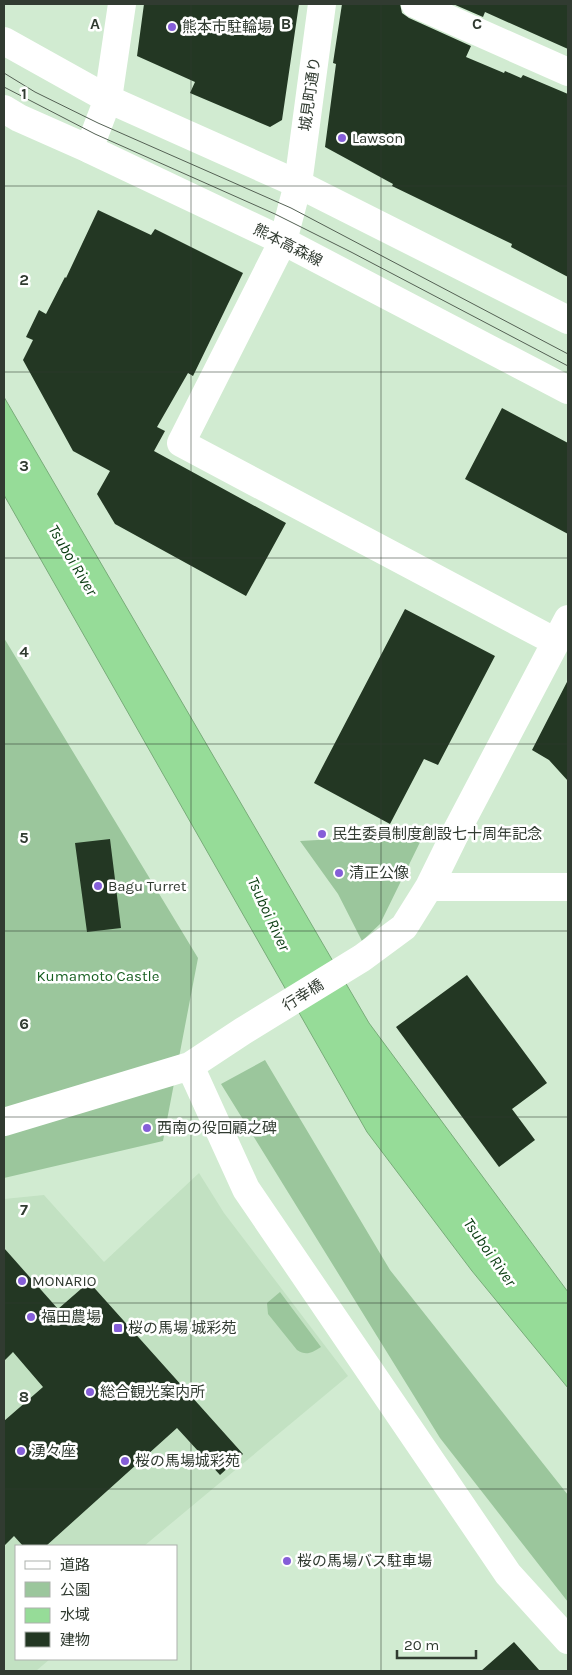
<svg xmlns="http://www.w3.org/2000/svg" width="572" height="1675" viewBox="0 0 572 1675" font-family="Karla,'Noto Sans JP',sans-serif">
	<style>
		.built { fill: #c2e1c2 }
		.green { fill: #9bc69c }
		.water { fill: #96dc98; stroke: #78ac79 }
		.building { fill: #233723 }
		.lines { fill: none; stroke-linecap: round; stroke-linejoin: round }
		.minor { stroke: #fff; stroke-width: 28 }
		.major { stroke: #fff; stroke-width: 28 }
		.tram { stroke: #546154; stroke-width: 1 }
		.grid { fill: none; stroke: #313b31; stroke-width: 1; stroke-opacity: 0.55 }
		.poi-dot { fill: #855ed8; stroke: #fff; stroke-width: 2 }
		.labels { text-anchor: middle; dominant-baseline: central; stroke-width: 5; stroke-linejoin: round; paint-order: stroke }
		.poi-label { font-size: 15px; fill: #313b31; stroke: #fff; text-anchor: start }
		.street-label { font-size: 15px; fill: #313b31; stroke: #fff }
		.park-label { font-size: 15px; fill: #185f21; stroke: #fff }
		.water-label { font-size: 16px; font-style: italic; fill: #0a3c11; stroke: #fff }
		.grid-label { font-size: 16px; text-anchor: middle; font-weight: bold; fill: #313b31; stroke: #fff; stroke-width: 5; stroke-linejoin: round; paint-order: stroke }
	</style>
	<rect width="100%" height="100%" fill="#d1ebd1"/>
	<path class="built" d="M199 1173 224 1213 348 1376 144 1546H16V1659H50L36 1671H4V1199L44 1195 104 1262Z"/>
	<path class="green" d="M4 638 198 958 163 1141 4 1178Z
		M424 834 380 924 362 941 338 894 300 841Z
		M265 1060 390 1270 568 1495V1602L440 1438 221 1084Z
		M280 1292 321 1347C312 1353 306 1356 297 1350L268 1314 267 1303Z"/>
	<path class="water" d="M4 397 369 1023 568 1292V1388L472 1271 367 1132 4 495Z"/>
	<path class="building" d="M144 4H299L282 120 270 127 190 93 195 82 137 56Z
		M342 4H400L402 13 409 18 471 46 466 57 504 73 505 71 521 78 523 75 568 94V277L511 247 512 244 392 186 393 184 325 147 336 64 333 63Z
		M453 4H568V49L485 12 483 17Z
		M98 210 151 235 155 229 243 273 193 376 188 373 157 427 165 431 154 451 286 523 246 596 115 524 97 494 110 471 73 451 23 360 33 340 26 337 39 310 46 314 65 277 66 278Z
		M502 408 568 443V534L465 479Z
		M405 609 495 656 438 765 424 759 390 824 314 783Z
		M568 680V781L549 760 532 750Z
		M110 839 121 928 87 932 75 843Z
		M467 975 547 1083 512 1109 535 1140 499 1167 396 1027Z
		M4 1248 58 1309 89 1282 243 1454 220 1475 177 1428 46 1546H23L14 1536 4 1546V1421L43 1387 13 1352 4 1361Z
		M514 1642 540 1671H481Z"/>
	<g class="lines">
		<path class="minor" d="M322 4 298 184 283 241 181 443 556 642
			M415 4 568 72
			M89 149 108 99 122 4
			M429 887H568
			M190 1066 246 1189 508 1574 568 1640
			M4 1122 190 1066 243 1031 362 958 404 927 429 887 457 830 568 619"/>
		<path class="major" d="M4 41 108 99 298 184 568 320
			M4 109 19 118 89 149 283 241 568 390"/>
		<path class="tram" d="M4 73 35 92 98 123 291 208 568 354
			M4 87 95 134 275 214 351 252 568 366"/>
	</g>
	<path class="grid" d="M191 4V1671M381 4V1671M4 186H568M4 372H568M4 558H568M4 744H568M4 931H568M4 1117H568M4 1303H568M4 1489H568"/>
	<g class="poi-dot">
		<circle cx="172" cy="27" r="5"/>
		<circle cx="342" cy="138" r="5"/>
		<circle cx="322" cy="834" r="5"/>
		<circle cx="339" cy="873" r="5"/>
		<circle cx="98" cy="886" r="5"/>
		<circle cx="147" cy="1128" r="5"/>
		<circle cx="22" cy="1281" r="5"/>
		<circle cx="31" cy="1317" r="5"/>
		<rect x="113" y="1323" width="10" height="10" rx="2.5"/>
		<circle cx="90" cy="1392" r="5"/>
		<circle cx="21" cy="1451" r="5"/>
		<circle cx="125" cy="1461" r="5"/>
		<circle cx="287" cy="1561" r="5"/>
	</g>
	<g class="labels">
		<g class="poi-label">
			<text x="182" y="27">熊本市駐輪場</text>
			<text x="352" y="138">Lawson</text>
			<text x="332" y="834">民生委員制度創設七十周年記念</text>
			<text x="349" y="873">清正公像</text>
			<text x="108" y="886">Bagu Turret</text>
			<text x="157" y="1128">西南の役回顧之碑</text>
			<text x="32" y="1281">MONARIO</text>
			<text x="41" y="1317">福田農場</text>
			<text x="128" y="1328">桜の馬場 城彩苑</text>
			<text x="100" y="1392">総合観光案内所</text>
			<text x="31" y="1451">湧々座</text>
			<text x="135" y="1461">桜の馬場城彩苑</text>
			<text x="297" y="1561">桜の馬場バス駐車場</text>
		</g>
		<g class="street-label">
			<text transform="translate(310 94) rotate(-82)">城見町通り</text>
			<text transform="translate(288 245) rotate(27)">熊本高森線</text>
			<text transform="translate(303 995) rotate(-32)">行幸橋</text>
		</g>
		<g class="park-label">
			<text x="98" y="976">Kumamoto Castle</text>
		</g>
		<g class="water-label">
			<text transform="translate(73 560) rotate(59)">Tsuboi River</text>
			<text transform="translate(269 914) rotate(65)">Tsuboi River</text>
			<text transform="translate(490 1252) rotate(55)">Tsuboi River</text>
		</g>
	</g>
	<g class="grid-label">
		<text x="95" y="29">A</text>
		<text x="286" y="29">B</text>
		<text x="477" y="29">C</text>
		<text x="24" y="99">1</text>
		<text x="24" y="285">2</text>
		<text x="24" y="471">3</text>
		<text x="24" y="657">4</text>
		<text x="24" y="843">5</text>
		<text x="24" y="1029">6</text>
		<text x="24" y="1215">7</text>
		<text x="24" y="1402">8</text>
	</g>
	<rect width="572" height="1675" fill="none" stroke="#313b31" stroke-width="10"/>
	<rect x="15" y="1545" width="162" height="115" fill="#ffffff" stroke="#adb1ad"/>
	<rect x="25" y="1561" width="25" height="8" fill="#ffffff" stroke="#adb1ad"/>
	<text x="60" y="1570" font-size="15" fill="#313b31">道路</text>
	<rect x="25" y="1582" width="25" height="15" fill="#9bc69c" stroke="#adb1ad"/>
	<text x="60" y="1595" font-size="15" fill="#313b31">公園</text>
	<rect x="25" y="1608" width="25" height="15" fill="#96dc98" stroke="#adb1ad"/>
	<text x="60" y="1620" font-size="15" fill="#313b31">水域</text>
	<rect x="25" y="1632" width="25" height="15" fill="#233723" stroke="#adb1ad"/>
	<text x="60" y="1645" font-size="15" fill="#313b31">建物</text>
	<path d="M397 1650v8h79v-8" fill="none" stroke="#313b31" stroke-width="2.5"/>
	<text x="404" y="1650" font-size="15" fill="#313b31" stroke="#ffffff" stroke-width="4" paint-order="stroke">20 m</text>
</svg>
